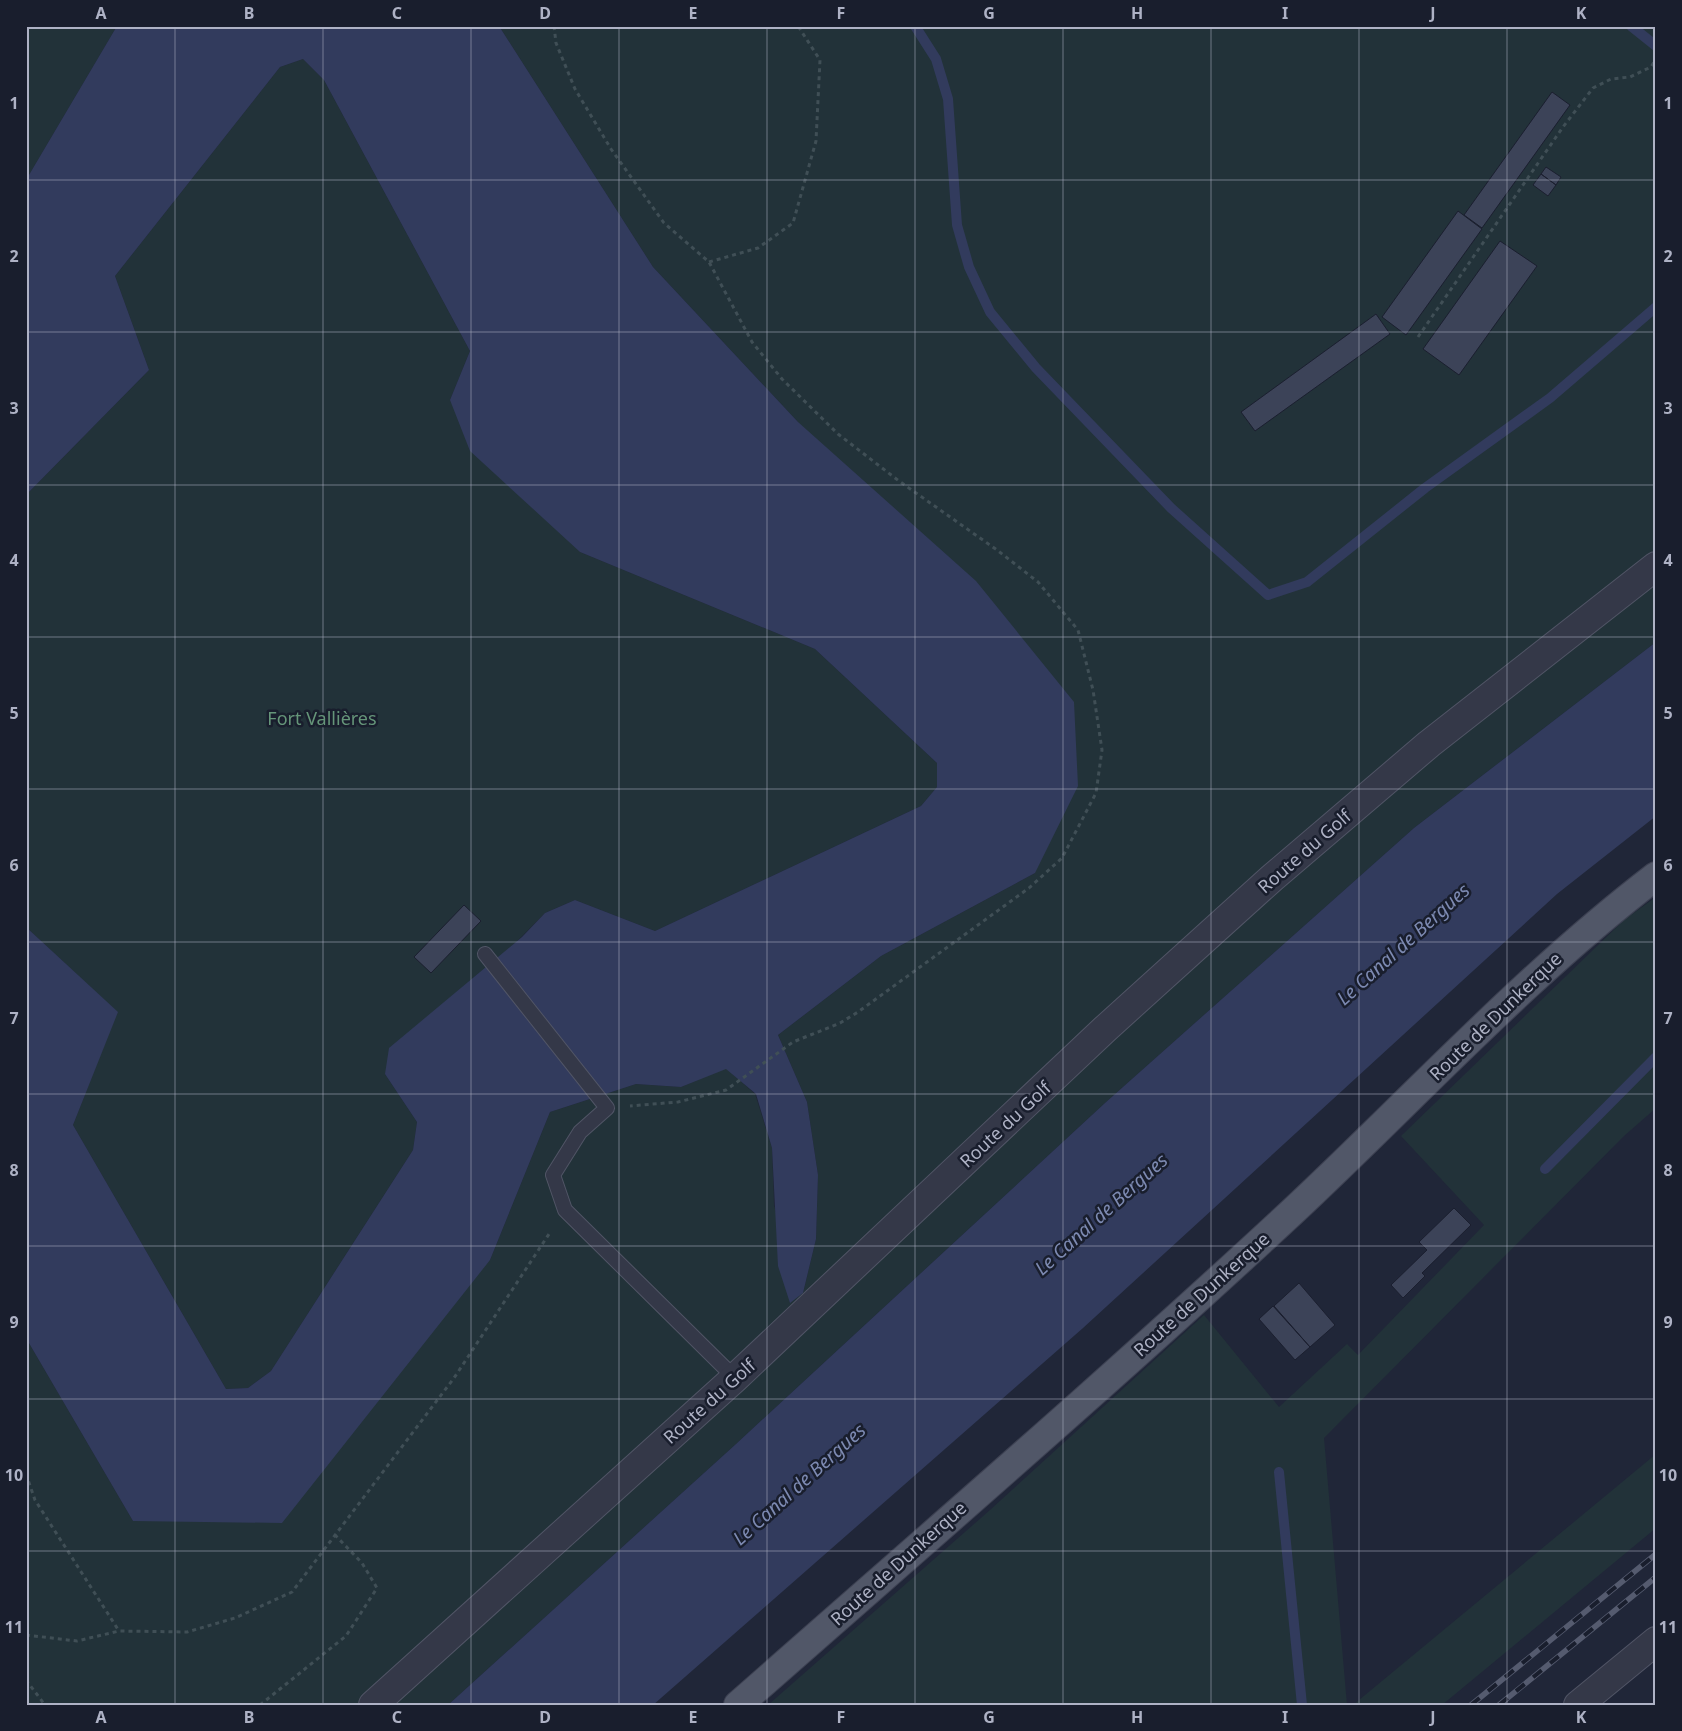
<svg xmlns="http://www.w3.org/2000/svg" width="1682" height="1731" viewBox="0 0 1682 1731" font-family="'Noto Sans',sans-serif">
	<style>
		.green { fill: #223239 }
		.water { fill: #323b5d }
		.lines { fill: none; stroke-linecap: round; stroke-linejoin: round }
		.stream { stroke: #323b5d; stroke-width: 10 }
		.building { fill: #3c4358; stroke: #1b1f2f }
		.lane-casing { stroke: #515566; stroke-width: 16 }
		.street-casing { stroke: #515566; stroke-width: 30 }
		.primary-casing { stroke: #3d4152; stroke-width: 30 }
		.path { stroke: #404f56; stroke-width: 3; stroke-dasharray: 4 4; stroke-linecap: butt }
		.lane { stroke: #343848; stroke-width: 14 }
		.street { stroke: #343848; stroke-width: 28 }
		.primary { stroke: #515768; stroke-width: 28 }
		.rail-casing { stroke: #555b6f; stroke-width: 5.5 }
		.rail { stroke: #191e2d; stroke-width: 4; stroke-dasharray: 11; stroke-linecap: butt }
		.grid { fill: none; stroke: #aeb2c5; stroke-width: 1; stroke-opacity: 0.55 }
		.labels { text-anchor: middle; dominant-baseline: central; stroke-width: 5; stroke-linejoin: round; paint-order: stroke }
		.park-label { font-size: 18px; fill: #659579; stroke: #191e2d }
		.street-label { font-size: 18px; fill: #aeb2c5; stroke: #191e2d }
		.water-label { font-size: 19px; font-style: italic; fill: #7d8ab2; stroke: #191e2d }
		.neatline { fill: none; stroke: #aeb2c5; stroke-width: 2 }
		.grid-label { font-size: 16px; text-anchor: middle; font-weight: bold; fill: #aeb2c5 }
	</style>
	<rect width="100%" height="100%" fill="#202638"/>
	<path class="green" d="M26 26H117L26 180Z
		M499 26H1656V642L1414 828 1105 1103 736 1444 448 1705H26V1338L133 1521 490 1260 550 1112 636 1084 681 1087 726 1068 755 1094 772 1148 774 1206 803 1293 816 1239 818 1175 807 1102 778 1035 881 956 1035 873 798 422 653 267Z
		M303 59 324 80 470 351 450 400 580 552 815 649 937 763V787L921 806 655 931 575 900 545 913 385 1074 417 1122 413 1150 271 1371 248 1388 226 1389 73 1125 117 1012 26 927V495L149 370 115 276 280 67Z
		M1656 897V1108L1624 1136 1324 1438 1347 1705H768L990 1510 1204 1315 1279 1407 1347 1344 1358 1355 1484 1225 1401 1136 1624 920Z
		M1656 1454V1528L1442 1705H1353Z"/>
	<path class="water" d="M117 26H499L653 267 798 422 976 581 1074 702 1078 786 1035 873 881 956 778 1035 807 1102 818 1175 816 1239 803 1293 790 1303 778 1266 772 1148 756 1094 726 1069 681 1087 636 1084 550 1112 490 1260 282 1523 133 1521 26 1338V927L118 1012 73 1125 226 1389 248 1388 271 1371 413 1150 417 1122 385 1074 389 1048 522 937 545 913 575 900 655 931 921 806 937 787V763L815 649 580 552 470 451 450 400 470 351 324 80 303 59 280 67 115 276 149 370 26 495V180Z
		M1656 642V816L1557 894 1083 1328 653 1705H448L736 1444 1105 1103 1414 828Z"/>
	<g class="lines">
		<path class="stream" d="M915 26 936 59 948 99 957 225 969 267 990 312 1036 368 1171 508 1268 595 1307 582 1425 488 1550 398 1656 307
			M1631 26 1656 46
			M1545 1169 1656 1057
			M1279 1472 1302 1705"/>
	</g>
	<path class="building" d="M1552 92 1570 105 1482 228 1464 215Z
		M1546 167 1561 177 1556 185 1541 174Z
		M1541 174 1556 185 1548 196 1533 185Z
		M1458 211 1482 229 1406 335 1382 317Z
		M1500 241 1537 266 1459 375 1423 349Z
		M1376 314 1390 334 1255 431 1241 412Z
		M464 905 481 921 431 973 414 957Z
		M1454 1208 1471 1225 1422 1273 1425 1276 1403 1298 1391 1285 1427 1250 1419 1242Z
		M1299 1283 1335 1325 1310 1347 1274 1306Z
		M1273 1306 1310 1347 1295 1360 1259 1319Z"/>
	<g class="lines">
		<defs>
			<path id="lane" d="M485 954 607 1108 580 1132 553 1175 565 1210 735 1378"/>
			<path id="street" d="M373 1705 735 1378 1105 1029 1272 878 1429 744 1656 566
				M1578 1705 1656 1641"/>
			<path id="primary" d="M738 1705C923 1542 1110 1381 1291 1213 1412 1100 1524 977 1656 876"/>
		</defs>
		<use href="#lane" class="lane-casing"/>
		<use href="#street" class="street-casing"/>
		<use href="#primary" class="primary-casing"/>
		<path class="path" d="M554 26 556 43 575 89 611 149 664 223 709 262 752 342 782 379 838 434 899 481 997 550 1038 582 1078 630 1093 690 1102 750 1096 793 1062 858 1029 888 858 1012 840 1023 793 1042 726 1090 678 1102 630 1106
			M709 262 758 248 793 223 816 141 820 60 798 26
			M1418 337 1563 127 1593 88 1611 79 1630 77 1651 67 1656 59
			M26 1474 35 1500 119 1631
			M26 1635 77 1641 119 1631 187 1632 235 1618 292 1592 454 1378 551 1231
			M26 1680 45 1705
			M260 1705 346 1636 377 1588 362 1563 336 1536"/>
		<use href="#lane" class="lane"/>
		<use href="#street" class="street"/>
		<use href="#primary" class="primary"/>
		<defs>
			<path id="rail" d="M1471 1705 1656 1554
				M1499 1705 1656 1577"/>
		</defs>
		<use href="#rail" class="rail-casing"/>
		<use href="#rail" class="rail"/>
	</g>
	<path class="grid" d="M175 26V1705M323 26V1705M471 26V1705M619 26V1705M767 26V1705M915 26V1705M1063 26V1705M1211 26V1705M1359 26V1705M1507 26V1705M26 180H1656M26 332H1656M26 485H1656M26 637H1656M26 789H1656M26 942H1656M26 1094H1656M26 1246H1656M26 1399H1656M26 1551H1656"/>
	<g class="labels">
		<g class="park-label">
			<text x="322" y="718">Fort Vallières</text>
		</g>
		<g class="street-label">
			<text transform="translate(1304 851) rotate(-41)">Route du Golf</text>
			<text transform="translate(1495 1016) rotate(-44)">Route de Dunkerque</text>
			<text transform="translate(1005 1124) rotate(-43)">Route du Golf</text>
			<text transform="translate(1201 1294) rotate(-42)">Route de Dunkerque</text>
			<text transform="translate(709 1401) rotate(-42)">Route du Golf</text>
			<text transform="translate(898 1563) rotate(-42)">Route de Dunkerque</text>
		</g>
		<g class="water-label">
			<text transform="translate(1403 944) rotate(-42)">Le Canal de Bergues</text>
			<text transform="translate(1101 1214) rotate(-42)">Le Canal de Bergues</text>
			<text transform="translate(799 1484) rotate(-42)">Le Canal de Bergues</text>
		</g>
	</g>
	<rect width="1682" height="1731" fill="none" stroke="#191e2d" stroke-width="55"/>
	<rect x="28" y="28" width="1626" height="1676" class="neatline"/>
	<g class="grid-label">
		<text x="101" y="19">A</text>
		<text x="249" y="19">B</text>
		<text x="397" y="19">C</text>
		<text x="545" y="19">D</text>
		<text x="693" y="19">E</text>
		<text x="841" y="19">F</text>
		<text x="989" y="19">G</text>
		<text x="1137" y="19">H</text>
		<text x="1285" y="19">I</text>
		<text x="1433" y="19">J</text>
		<text x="1581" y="19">K</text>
		<text x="14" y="109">1</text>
		<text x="1668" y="109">1</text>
		<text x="14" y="262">2</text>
		<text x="1668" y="262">2</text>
		<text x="14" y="414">3</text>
		<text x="1668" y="414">3</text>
		<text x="14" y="566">4</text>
		<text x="1668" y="566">4</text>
		<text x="14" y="719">5</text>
		<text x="1668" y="719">5</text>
		<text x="14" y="871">6</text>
		<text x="1668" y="871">6</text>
		<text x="14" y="1024">7</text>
		<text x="1668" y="1024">7</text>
		<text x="14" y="1176">8</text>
		<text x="1668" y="1176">8</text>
		<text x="14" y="1328">9</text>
		<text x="1668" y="1328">9</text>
		<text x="14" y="1481">10</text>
		<text x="1668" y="1481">10</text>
		<text x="14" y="1633">11</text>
		<text x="1668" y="1633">11</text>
		<text x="101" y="1723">A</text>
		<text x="249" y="1723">B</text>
		<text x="397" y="1723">C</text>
		<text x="545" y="1723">D</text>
		<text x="693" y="1723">E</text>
		<text x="841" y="1723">F</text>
		<text x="989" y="1723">G</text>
		<text x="1137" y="1723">H</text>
		<text x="1285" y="1723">I</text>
		<text x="1433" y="1723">J</text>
		<text x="1581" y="1723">K</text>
	</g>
</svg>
